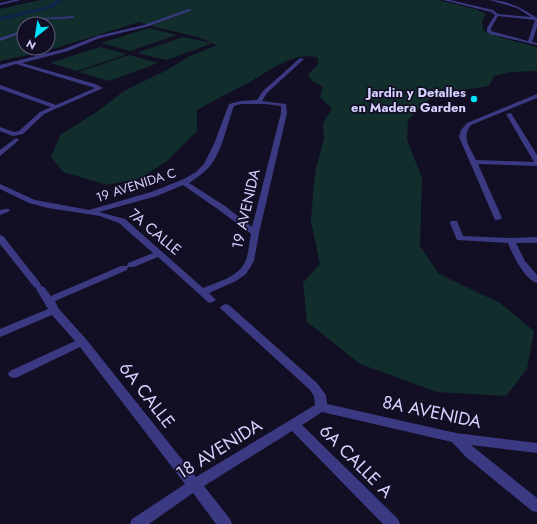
<svg xmlns="http://www.w3.org/2000/svg" width="537" height="524" viewBox="0 0 537 524" font-family="Jost,sans-serif">
	<style>
		.green { fill: #112e2d; fill-rule: evenodd }
		.lines { fill: none; stroke-linecap: round; stroke-linejoin: round }
		.river { fill: #0d2449; fill-rule: evenodd }
		.minor { fill: #3c3983; fill-rule: evenodd }
		.poi-dot { fill: #00e1fc; stroke: #120e24; stroke-width: 1.5 }
		.labels { text-anchor: middle; dominant-baseline: central; stroke-width: 3.5; stroke-linejoin: round; paint-order: stroke }
		.far-poi-label { font-size: 13px; font-weight: bold; fill: #d6d1ff; stroke: #120e24; text-anchor: end }
		.far-street-label { font-size: 13px; fill: #d6d1ff; stroke: #120e24 }
		.street-label { font-size: 15px; fill: #d6d1ff; stroke: #120e24 }
		.near-street-label { font-size: 18px; fill: #d6d1ff; stroke: #120e24 }
	</style>
	<rect width="100%" height="100%" fill="#120e24"/>
	<path class="green" d="M40 0H437L475 9 486 14 482 22 484 31 506 39 537 47V71L511 72 494 76 489 86 434 94 408 120 407 140 422 178 420 246 439 274 500 303 534 331 527 369 506 396 437 392 360 364 307 322 303 283 320 264 311 221 313 192 316 168 324 139 323 123 332 109 320 97 323 87 312 81 308 75 319 63 317 57C291 52 268 72 246 84 230 92 213 101 197 110V131L167 161 141 178 107 185 63 172 51 157 60 135 98 111 124 91 167 70 188 57 217 45C192 32 165 32 139 22L50 50 0 61V9ZM24 24H48V48H24Z
		M149 28 177 35 130 51 101 43Z
		M183 37 213 43 167 60 137 53Z
		M100 47 127 54 77 71 50 63Z
		M129 55 158 63 109 81 79 72Z"/>
	<g class="lines">
		<path class="river" d="M57 0H64L52 8 0 21V17L48 6Z"/>
		<path class="minor" d="M14 0H21L0 5V3Z
			M443 0H450L493 10 498 14 531 17 517 8 489 0C508 0 522 8 537 18V27L532 42 537 43V45L490 34 487 32V28L495 15 491 12ZM498 16 535 20 528 41 491 31V28Z
			M189 9 192 10 146 27 100 38 68 51 22 63 95 84 103 88 44 114 23 134 13 136 0 131V127L14 132 19 131 40 112 51 107 0 89V85L56 105 95 88 16 64 0 69V65L64 49 97 36 144 25Z
			M74 16 73 18 35 20 33 19Z
			M24 30V32L0 41V38Z
			M300 58 304 59 267 93 262 101 286 104 287 113 259 233 254 261 246 274 236 281 209 293 216 300 211 303 208 302 158 257 134 267H128L127 270 55 301 58 308 86 339 196 477 315 405 314 396 309 389 221 309 220 307 225 304 229 305 317 383 326 395 327 404 456 433 537 443V453L471 445 537 498V512L532 511 465 456 452 442 322 412 302 425 398 519 400 524H383L292 431 204 486 230 519 232 524H216L193 493 149 524H130L132 519 185 484 80 347 18 377 14 378 10 377 8 374 10 371 75 341 52 315 0 337V329L48 309 36 289 37 288 34 287 0 244V235L3 236 40 283 41 286 44 287 51 296 121 266H127L128 263 153 253 119 223 100 216 48 208 29 203 0 189V184L35 200 89 210 151 192 184 179 196 172 204 164 214 144 229 104 241 101 257 100 263 91ZM241 104H265L281 106V113L252 227 225 206 189 183C196 178 203 174 209 167 222 153 227 124 234 106ZM183 185 219 210 251 234C249 242 249 254 245 262 238 277 218 282 203 288L125 219 99 212 157 196Z
			M537 94V98L471 125C461 138 470 147 476 160L534 162 506 114 511 113 537 155V166L478 164 502 218 498 220H495L459 137 461 130 467 123Z
			M16 138 19 140 18 141 0 156V150Z
			M6 209H9L10 211 0 215V210Z
			M451 221H457L463 236 510 238 537 237V243H516L525 261 537 275V283C525 280 512 254 508 243L457 240 450 223Z"/>
	</g>
	<circle class="poi-dot" cx="474" cy="99" r="4"/>
	<g class="labels">
		<g class="far-poi-label">
			<text x="466" y="92">Jardin y Detalles<tspan x="466" dy="15">en Madera Garden</tspan></text>
		</g>
		<g class="far-street-label">
			<text transform="translate(136 185) rotate(-18)">19 AVENIDA C</text>
		</g>
		<g class="street-label">
			<text transform="translate(246 209) rotate(-77)">19 AVENIDA</text>
			<text transform="translate(155 232) rotate(40)">7A CALLE</text>
		</g>
		<g class="near-street-label">
			<text transform="translate(147 395) rotate(52)">6A CALLE</text>
			<text transform="translate(432 412) rotate(12)">8A AVENIDA</text>
			<text transform="translate(219 449) rotate(-32)">18 AVENIDA</text>
			<text transform="translate(356 461) rotate(45)">6A CALLE A</text>
		</g>
	</g>
	<g transform="translate(36 36) rotate(210)"><circle r="19" fill="#120e24" stroke="#605c7c"/>
	<path d="M0-3L7 15L0 10L-7 15Z" fill="#00e1fc"/>
	<text y="-6" font-size="11" font-weight="bold" text-anchor="middle" fill="#d6d1ff">N</text>
	</g>
</svg>
